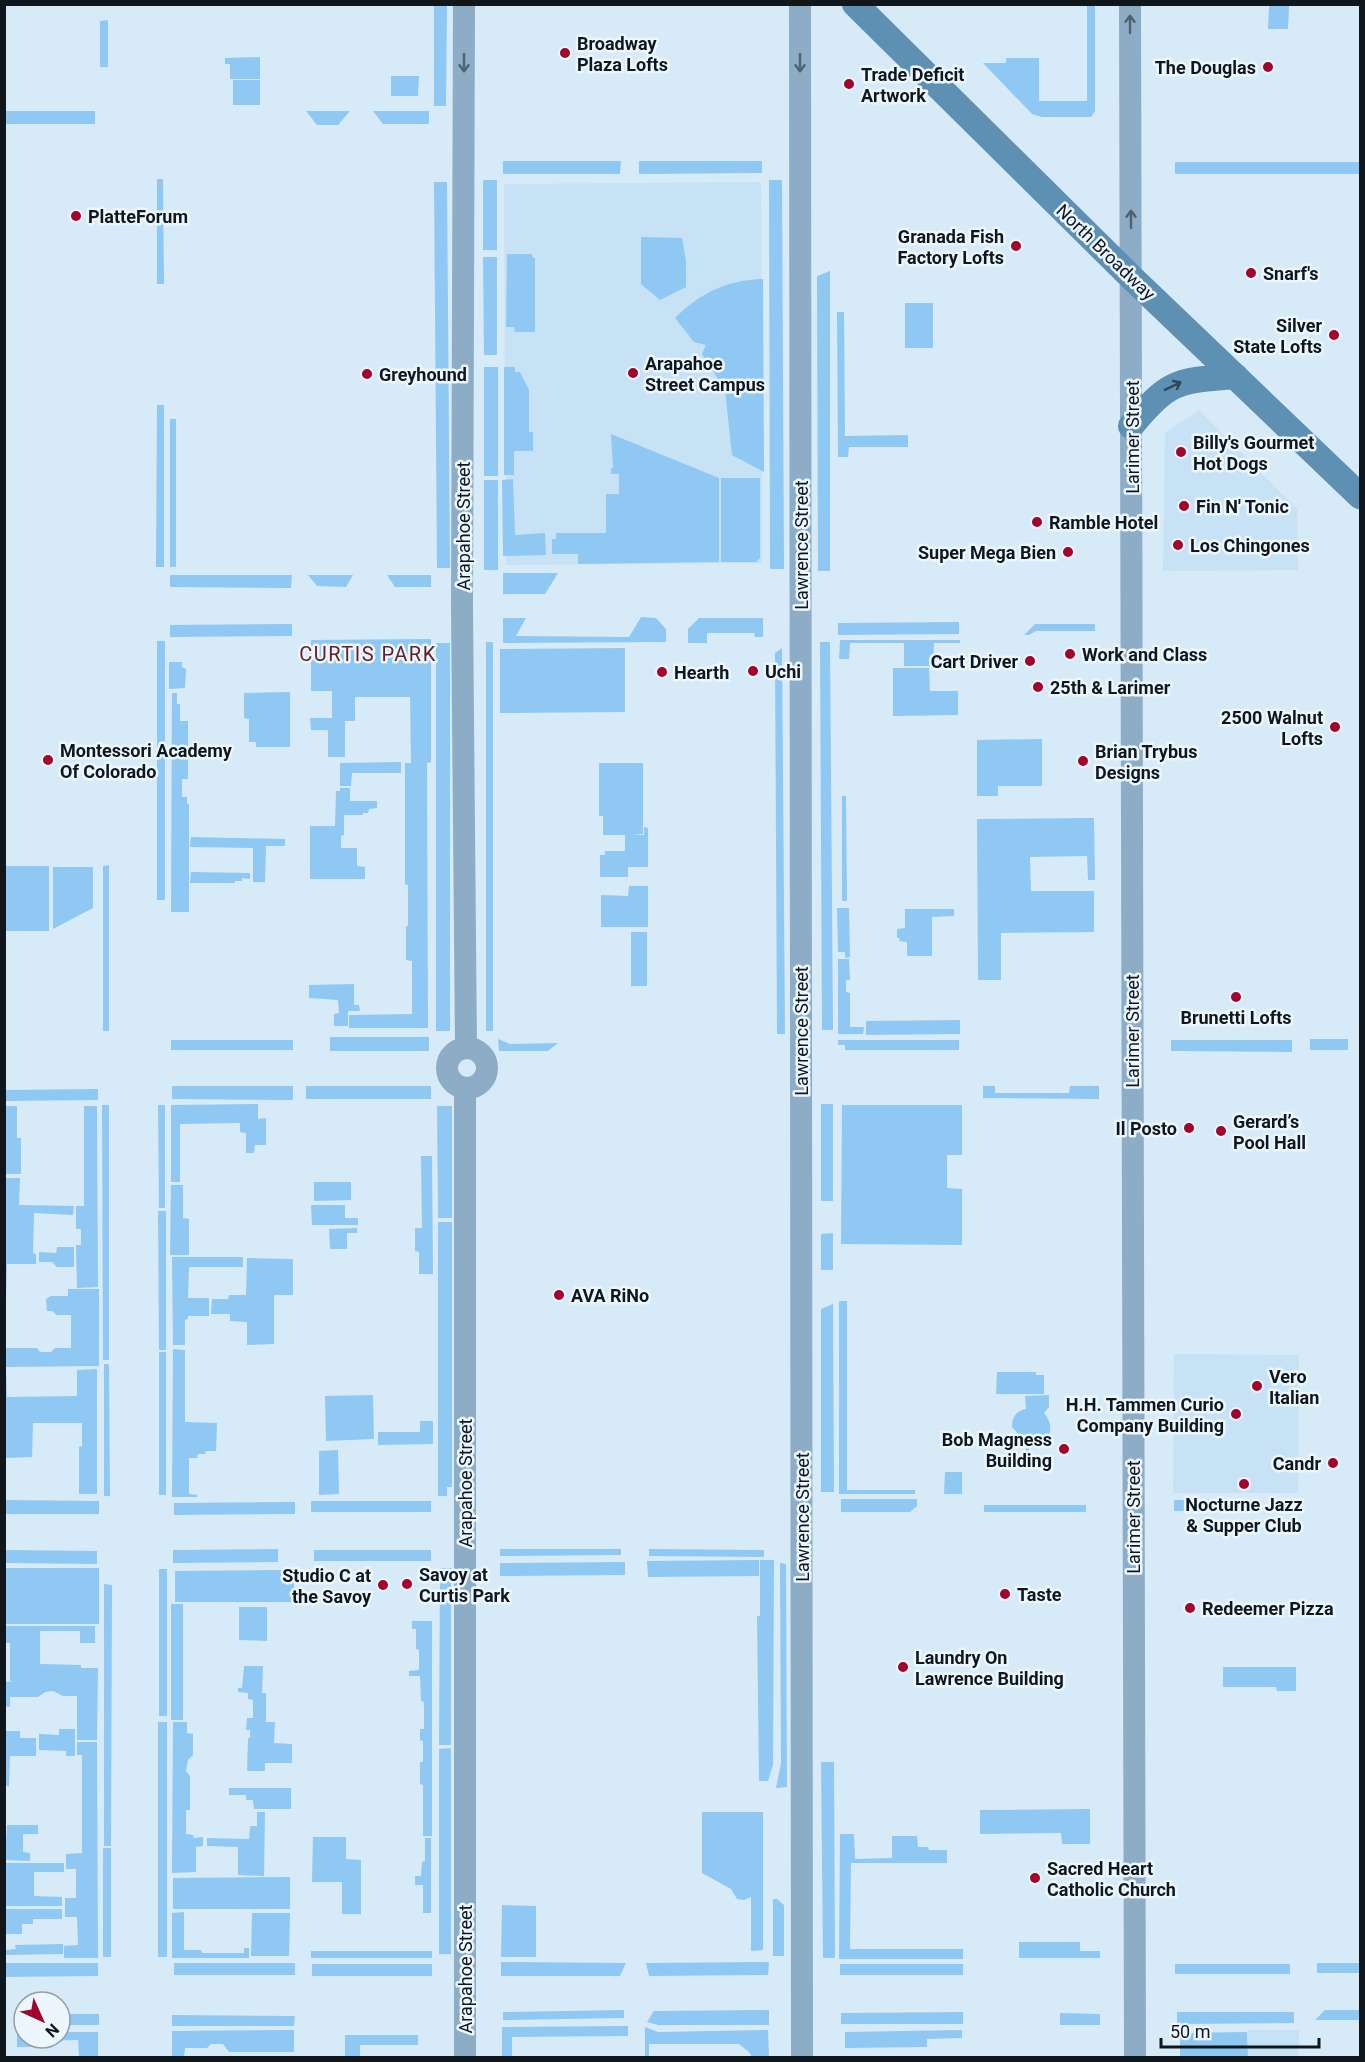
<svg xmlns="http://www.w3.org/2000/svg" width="1365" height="2062" viewBox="0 0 1365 2062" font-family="Roboto,sans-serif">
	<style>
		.built { fill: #c7e1f5 }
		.green { fill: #8fc8f2 }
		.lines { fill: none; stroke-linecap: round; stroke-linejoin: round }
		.tertiary { stroke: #8cadc5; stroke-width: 22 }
		.secondary { stroke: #5d90b3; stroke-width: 26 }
		.oneway { stroke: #4e6270 }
		.oneway2 { stroke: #2f4758 }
		.poi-dot { fill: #a3042b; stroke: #ebf6ff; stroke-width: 2 }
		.labels { text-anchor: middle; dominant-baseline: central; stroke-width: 5; stroke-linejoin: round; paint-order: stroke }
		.poi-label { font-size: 18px; font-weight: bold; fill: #10171c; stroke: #ebf6ff; text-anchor: start }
		.street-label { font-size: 18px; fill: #10171c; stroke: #ebf6ff }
		.neighbourhood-label { font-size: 20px; letter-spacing: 1.5px; fill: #652025; stroke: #ebf6ff }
	</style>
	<rect width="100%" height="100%" fill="#d7eaf8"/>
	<path class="built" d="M761 182 762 563 506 565 504 184Z
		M1199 410 1297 509 1298 570 1163 571 1165 433Z
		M1174 1354 1299 1355 1298 1493H1173Z
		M1248 2030H1299V2057H1248Z"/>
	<path class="green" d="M434 5H447L446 106H434Z
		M1078 5V4L1095 5V111L1091 117H1042L1032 114 983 63H1006V58H1039V101H1087V5Z
		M1269 6H1289L1288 29H1268Z
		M108 20V67H100V21Z
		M260 57V79H230V64H225V58Z
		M391 76H419L418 96H391Z
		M233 80H260V105H233Z
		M5 111H95V124H5Z
		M306 111H350L338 125H317Z
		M373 111H429V124H383Z
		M503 161H621L620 174H503Z
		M639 161H762V173L639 174Z
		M1175 162H1360V174H1175Z
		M157 179H163L164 284H157Z
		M497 180V250H483V180Z
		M769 180H782L784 569H770Z
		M434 182H447L450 568H437Z
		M641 237 682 238 686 261V287L660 300 641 284Z
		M507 254H532L533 258H535V332H515L514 327H506Z
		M483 257H497V355H484Z
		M830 271V571H818L817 276Z
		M763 279 764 472 732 455 725 390 702 354 706 345 694 342 675 318C700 293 727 280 763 279Z
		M905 303H933V348H905Z
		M837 312H844L845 436 908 435V447H849L848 457H838Z
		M484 367H498V476H484Z
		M504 367H515V372H520L529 390V432H533V451H514V475H504Z
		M157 405H164V567H156Z
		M170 419H176V567H170Z
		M611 434 719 478V562L578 564V554H552V539H556V533H606V494H619V474H611V468H613Z
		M721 478H760V558L756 562H721Z
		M513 479 515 535 545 533 546 555 503 556 502 480Z
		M484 480H498V570H484Z
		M503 573H558L545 594H503Z
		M170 575H292L291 588 170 587Z
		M308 575H353L346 587 317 586Z
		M387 575H431V587H395Z
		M641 617 656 618 666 629V642L503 643V618H526L516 636 629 637Z
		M699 618H763V637H755L754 633H707V643H688V629Z
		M959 622V634L838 635V623Z
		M292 624V636L170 637V625Z
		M1035 624H1095V631H1036L1029 635H1024Z
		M431 639V762L427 763 428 1028H349V1015L412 1014V961L406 960V926H408V885L405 884V763H411L410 697H355V721H345V757H328V730H311L310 718H332V691H311V640Z
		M840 640H960V643H934L933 666H904V643H850L849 659H839Z
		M157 641H165V900H157Z
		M486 642H493V1031H486Z
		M820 642H830L833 1030H822Z
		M436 643H450V1031H436Z
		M625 648V712L500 713V649Z
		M782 648 785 1034H777L775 653Z
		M169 662H182V667L186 669 185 688 169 689Z
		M893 668H929L930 691H958V715L893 716Z
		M290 692V747H256V742H249V719L244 718V693Z
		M172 693H177V704H180V721H188V779H182V797H187V804H189V912H171Z
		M1042 739V786H998V796H977V740Z
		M401 762V773H352L351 786H340V763Z
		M599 763H643V834L630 835H644V827L648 828V867H628V877H600V855H605V851H625V835H603V816H599Z
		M340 788H350V801H377V808L369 809 368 813H363V815H344V835L341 836V848H357V866L365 867V879H310V826H335L336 791H340Z
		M842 796H846L847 901H842Z
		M1094 818 1095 880H1088L1087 856 1030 857 1031 891H1094V932L1001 933V980H978L977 819Z
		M191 837 285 839V846H266L265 882H253V848L190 847Z
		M109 865V1031H103V866Z
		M4 866H49V931H5Z
		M53 867H93V908L53 929Z
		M191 872 250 873V879L242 878V881H235V883H190Z
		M629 886H648V927H601V895L628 896Z
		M837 908H849L850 957 845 958V952H838Z
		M905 909H954V916L932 917V956H907V942L899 941 900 938H897V929L905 928Z
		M631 932H647V986H631Z
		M838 959H849L850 980H846V992L850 993V1027H864L863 1034H838Z
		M354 984V1005H359L360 1011H348V1026H334V1014L339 1013 338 1000 309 998V985Z
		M960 1020V1034L866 1035V1021Z
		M330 1037H429V1051H330Z
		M498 1039 510 1044 558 1043 548 1051H499Z
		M1310 1039H1348V1050H1310Z
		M171 1040H293V1050H171Z
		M838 1040H959V1050H845V1045H838Z
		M1171 1040H1292V1052L1171 1051Z
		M172 1086H293V1100L172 1099Z
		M306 1086H431V1099H306Z
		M983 1086H995V1093H1069L1070 1086H1099V1099L983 1098Z
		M98 1089V1100L5 1101V1090Z
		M258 1104V1119L266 1118V1145H255L254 1153H246V1133L240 1132V1123L180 1124V1182H171V1105Z
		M821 1104H833V1201H821Z
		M102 1105H109V1360H103Z
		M158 1105H165V1208H159Z
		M842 1105H962V1155H947V1188L962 1189V1245L841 1244Z
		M5 1106H17V1138H21V1174H5Z
		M84 1106H97L98 1287 77 1288 76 1245H81V1229H76V1206H84Z
		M437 1106H452V1218H438Z
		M421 1156H432L433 1274H419V1252L415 1251V1228H422Z
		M5 1178H20L19 1205 74 1206 73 1215 34 1213 33 1253 36 1254V1264H7L6 1299H4Z
		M314 1182H351V1200L314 1201Z
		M171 1185H183V1218L189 1219V1255H170Z
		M311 1205H345V1218H358V1225H312Z
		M158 1211H166V1350H159Z
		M438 1222H452V1487H447V1496H438Z
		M357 1228V1233H347V1249H330L329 1229Z
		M833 1233V1270H821V1234Z
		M57 1247H74V1267H57L52 1262H39V1252L56 1253Z
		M172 1257H243V1267H189L188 1298H209V1316H188V1319L185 1320V1345H173Z
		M247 1258 293 1259V1295H274V1344L247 1345V1322L230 1321V1314H211L212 1299H228L229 1295H246Z
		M68 1289H99V1366L5 1367V1348H37L40 1352H51L55 1348H71V1315H57L52 1311H47L46 1299 51 1296H68Z
		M839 1301H847V1490H915V1494H839Z
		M833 1304 834 1492H821V1309Z
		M173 1349 185 1350V1422L217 1423 216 1451H206L205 1454H198L197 1458H189V1494L197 1495V1497H172Z
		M159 1352H166V1495H159Z
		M104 1364H109L110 1496H104Z
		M4 1369H6L7 1397 77 1396V1370L97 1369V1494H79V1447L82 1446V1423H33L32 1457 5 1458Z
		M997 1372H1036V1375H1044V1394H996Z
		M373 1395 374 1439 326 1441 325 1396Z
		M1049 1395V1407L1044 1413C1057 1428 1049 1446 1029 1446V1451L1026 1452V1443L1012 1427C1012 1417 1016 1411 1026 1409L1025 1396Z
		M420 1421H433V1444L378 1445V1432H420Z
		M338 1450 339 1494 319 1495V1451Z
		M945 1472H962V1494H944Z
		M841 1499H917V1506L910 1512H841Z
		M1249 1499V1510L1174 1511V1500Z
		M5 1500 99 1501V1514H5Z
		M311 1501H431V1512H311Z
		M295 1502V1514L174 1515V1503Z
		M984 1505H1086V1512H984Z
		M278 1549V1562L173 1563V1550Z
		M500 1549H621V1555L500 1556Z
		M649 1549 764 1550V1557L649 1556Z
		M5 1550 97 1551V1564L5 1563Z
		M314 1550H431V1561H314Z
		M759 1560V1576L648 1577 647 1561Z
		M760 1560H774L773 1765 768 1781H759L757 1616H760Z
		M625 1562V1575L500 1576V1563Z
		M780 1563 786 1564 787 1787 776 1788 781 1763Z
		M5 1568H99V1624H5Z
		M440 1568H451V1745H439Z
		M159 1569H167V1716H159Z
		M294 1570V1602H175V1571Z
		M104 1584 112 1585 111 1846H104Z
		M171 1604H183V1720H171Z
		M239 1607H267V1641L239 1640Z
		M412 1621H432V1836H423V1785L420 1784V1762H423V1741L420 1740V1729H424V1702L421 1701 420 1676H409V1671L419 1670V1650L416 1649V1629H412Z
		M5 1626H95V1643H80V1631H40V1664L81 1665V1668H98L97 1740H77V1696H63L53 1691 45 1692 38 1697H10V1707L5 1706V1682L17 1681H10V1643H5Z
		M244 1666H263L262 1693H266V1722H275L274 1743 292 1744V1763H265V1771H247L248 1738H250V1730H246L247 1718H253V1700L248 1699V1693L238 1692V1688H242Z
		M1223 1667H1296V1691H1277L1276 1687H1223Z
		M158 1722H167V1957H158Z
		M173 1722H187V1733L193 1734V1755L188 1760 186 1771 190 1776V1810H186V1834L193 1835 194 1838 203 1837V1846L196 1847V1872L172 1873Z
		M59 1729H75V1756H66V1751L39 1750V1734L59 1735Z
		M5 1731H20V1738H36V1756H10L9 1786H5Z
		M77 1742H97L98 1958H64V1946L78 1945 77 1917H65V1898H76V1869H66V1854L82 1853V1755H77Z
		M451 1748V1954H439V1749Z
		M821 1762H834L835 1958H823Z
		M229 1788H291V1809H254L253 1800H246V1795H229Z
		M1090 1809V1844H1062L1061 1833 980 1834V1810Z
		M257 1812H265L264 1876 238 1875V1847L207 1846V1838L249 1839 250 1826H257Z
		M702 1812H763V1950L751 1951V1897L744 1900 737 1899 731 1889 702 1873Z
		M7 1825H38V1834H23V1852L30 1853V1861L5 1860Z
		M840 1834H854L855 1859 892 1858V1836H917L918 1847H928L929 1850H947V1863H851L850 1949H963V1959H839Z
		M313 1837H346V1859L361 1860V1914H342V1882H312Z
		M425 1838H431V1913H423V1885H415V1876H421L422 1862 425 1861Z
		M103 1848H111V1957H103Z
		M5 1863H64V1872H34V1896L62 1897V1906H5Z
		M290 1877V1909H173V1878Z
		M773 1899H777L784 1905V1956H773Z
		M502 1905 536 1906V1957H501Z
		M5 1909H62V1919H33V1924H22V1934H5Z
		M184 1912V1950H201L202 1953H244V1948H249V1958H172V1913Z
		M252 1913H290L289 1956H251Z
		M1019 1942H1080V1951H1100V1958H1019Z
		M63 1944V1954L5 1955V1950L16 1949 15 1945Z
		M311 1951H432V1958H311Z
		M501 1962 626 1963 620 1976H501Z
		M769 1962 768 1975 649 1976 646 1963Z
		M4 1963H98V1976L5 1977Z
		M174 1963H295V1975H174Z
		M1317 1963H1360V1973H1317Z
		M312 1964H432V1976H312Z
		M840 1964H963V1975H840Z
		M1175 1964H1290V1974H1175Z
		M624 2010V2018L503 2020V2012Z
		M769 2010V2025H658L647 2022 654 2011Z
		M1325 2010H1360V2020H1315Z
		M963 2012V2024H841V2013Z
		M1177 2012H1294V2023L1177 2024Z
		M1060 2013 1100 2014V2025H1060Z
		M60 2014H99V2025H60Z
		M172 2015 295 2016 294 2026H172Z
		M628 2026V2036L512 2037V2057H502V2027Z
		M645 2027 658 2032 768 2030 769 2057H752L749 2052 739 2044H649V2057H645Z
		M294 2030V2052H229L223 2044H211L207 2048H185L184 2057H172V2031Z
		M962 2030V2038L927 2039V2047L845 2048V2032Z
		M17 2031H24V2038H60V2032H98V2057H79L78 2040 36 2041V2047H17Z
		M1247 2032 1248 2057H1180V2033Z
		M345 2035H418V2045H360V2057H345Z"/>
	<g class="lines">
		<path class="tertiary" d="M464 4 462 607 466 1048
			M800 4 802 2058
			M1130 4 1135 2058
			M447 1068a20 20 0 1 1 40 0a20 20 0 1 1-40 0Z
			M465 2058V1088"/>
		<path class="secondary" d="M855 4 1132 278 1360 496
			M1131 426C1170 380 1176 381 1235 376"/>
	</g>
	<defs><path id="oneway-shaft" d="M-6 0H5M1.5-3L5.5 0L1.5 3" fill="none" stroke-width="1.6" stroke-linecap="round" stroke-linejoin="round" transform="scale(1.5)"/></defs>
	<g class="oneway">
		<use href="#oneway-shaft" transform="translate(1130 24) rotate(-90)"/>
		<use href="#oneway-shaft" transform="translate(464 63) rotate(90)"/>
		<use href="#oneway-shaft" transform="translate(800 63) rotate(90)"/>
		<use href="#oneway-shaft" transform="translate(1131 219) rotate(-90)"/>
	</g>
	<use class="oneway2" href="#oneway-shaft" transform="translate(1173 386) rotate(-26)"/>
	<g class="poi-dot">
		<circle cx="565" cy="53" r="6"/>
		<circle cx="1268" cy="67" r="6"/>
		<circle cx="849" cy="84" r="6"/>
		<circle cx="76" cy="216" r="6"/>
		<circle cx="1016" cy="246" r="6"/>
		<circle cx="1251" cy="273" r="6"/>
		<circle cx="1334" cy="335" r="6"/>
		<circle cx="633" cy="373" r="6"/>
		<circle cx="367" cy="374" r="6"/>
		<circle cx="1181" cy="452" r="6"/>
		<circle cx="1184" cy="506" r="6"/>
		<circle cx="1037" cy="522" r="6"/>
		<circle cx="1178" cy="545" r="6"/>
		<circle cx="1068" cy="552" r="6"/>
		<circle cx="1070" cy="654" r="6"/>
		<circle cx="1030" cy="661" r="6"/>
		<circle cx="753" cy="671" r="6"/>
		<circle cx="662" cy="672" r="6"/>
		<circle cx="1038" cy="687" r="6"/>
		<circle cx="1335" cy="727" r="6"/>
		<circle cx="48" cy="760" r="6"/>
		<circle cx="1083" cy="761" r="6"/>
		<circle cx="1236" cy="997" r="6"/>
		<circle cx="1189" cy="1128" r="6"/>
		<circle cx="1221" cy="1131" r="6"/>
		<circle cx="559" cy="1295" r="6"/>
		<circle cx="1257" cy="1386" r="6"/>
		<circle cx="1236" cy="1414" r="6"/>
		<circle cx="1064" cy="1449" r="6"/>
		<circle cx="1333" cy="1463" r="6"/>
		<circle cx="1244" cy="1484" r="6"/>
		<circle cx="407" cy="1584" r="6"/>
		<circle cx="383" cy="1585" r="6"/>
		<circle cx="1005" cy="1594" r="6"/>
		<circle cx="1190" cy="1608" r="6"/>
		<circle cx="903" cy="1667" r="6"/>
		<circle cx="1035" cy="1878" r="6"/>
	</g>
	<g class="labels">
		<g class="poi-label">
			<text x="577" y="43">Broadway<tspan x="577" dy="21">Plaza Lofts</tspan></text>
			<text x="1256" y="67" text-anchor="end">The Douglas</text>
			<text x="861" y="74">Trade Deficit<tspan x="861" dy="21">Artwork</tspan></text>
			<text x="88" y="216">PlatteForum</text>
			<text x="1004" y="236" text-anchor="end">Granada Fish<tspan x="1004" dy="21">Factory Lofts</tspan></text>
			<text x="1263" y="273">Snarf's</text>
			<text x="1322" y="325" text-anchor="end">Silver<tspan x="1322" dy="21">State Lofts</tspan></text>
			<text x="645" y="363">Arapahoe<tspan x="645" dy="21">Street Campus</tspan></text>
			<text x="379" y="374">Greyhound</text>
			<text x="1193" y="442">Billy's Gourmet<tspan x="1193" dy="21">Hot Dogs</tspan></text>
			<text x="1196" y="506">Fin N' Tonic</text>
			<text x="1049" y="522">Ramble Hotel</text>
			<text x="1190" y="545">Los Chingones</text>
			<text x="1056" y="552" text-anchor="end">Super Mega Bien</text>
			<text x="1082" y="654">Work and Class</text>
			<text x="1018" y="661" text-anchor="end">Cart Driver</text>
			<text x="765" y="671">Uchi</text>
			<text x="674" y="672">Hearth</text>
			<text x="1050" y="687">25th &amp; Larimer</text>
			<text x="1323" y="717" text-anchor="end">2500 Walnut<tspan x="1323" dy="21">Lofts</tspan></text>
			<text x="60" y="750">Montessori Academy<tspan x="60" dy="21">Of Colorado</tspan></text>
			<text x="1095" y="751">Brian Trybus<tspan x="1095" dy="21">Designs</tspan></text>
			<text x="1236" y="1017" text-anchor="middle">Brunetti Lofts</text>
			<text x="1233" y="1121">Gerard’s<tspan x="1233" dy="21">Pool Hall</tspan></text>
			<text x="1177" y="1128" text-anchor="end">Il Posto</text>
			<text x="571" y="1295">AVA RiNo</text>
			<text x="1269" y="1376">Vero<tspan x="1269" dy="21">Italian</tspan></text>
			<text x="1224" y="1404" text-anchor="end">H.H. Tammen Curio<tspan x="1224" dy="21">Company Building</tspan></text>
			<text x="1052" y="1439" text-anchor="end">Bob Magness<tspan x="1052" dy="21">Building</tspan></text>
			<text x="1321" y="1463" text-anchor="end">Candr</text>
			<text x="1244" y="1504" text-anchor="middle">Nocturne Jazz<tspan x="1244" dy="21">&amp; Supper Club</tspan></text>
			<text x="419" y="1574">Savoy at<tspan x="419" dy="21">Curtis Park</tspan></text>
			<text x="371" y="1575" text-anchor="end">Studio C at<tspan x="371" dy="21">the Savoy</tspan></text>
			<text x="1017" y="1594">Taste</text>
			<text x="1202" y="1608">Redeemer Pizza</text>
			<text x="915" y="1657">Laundry On<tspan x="915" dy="21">Lawrence Building</tspan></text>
			<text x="1047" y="1868">Sacred Heart<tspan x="1047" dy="21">Catholic Church</tspan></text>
		</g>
		<g class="street-label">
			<text transform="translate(1106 252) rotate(44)">North Broadway</text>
			<text transform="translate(1132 437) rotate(-90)">Larimer Street</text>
			<text transform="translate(463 526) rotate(-90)">Arapahoe Street</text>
			<text transform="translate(801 545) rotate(-90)">Lawrence Street</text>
			<text transform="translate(801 1031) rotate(-90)">Lawrence Street</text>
			<text transform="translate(1132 1031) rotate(-90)">Larimer Street</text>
			<text transform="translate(465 1483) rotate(-90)">Arapahoe Street</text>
			<text transform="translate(802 1517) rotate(-90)">Lawrence Street</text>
			<text transform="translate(1133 1517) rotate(-90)">Larimer Street</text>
			<text transform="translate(465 1969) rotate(-90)">Arapahoe Street</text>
		</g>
		<g class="neighbourhood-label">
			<text x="368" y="654">CURTIS PARK</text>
		</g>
	</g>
	<rect width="1365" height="2062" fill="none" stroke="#10171c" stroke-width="12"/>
	<g transform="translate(42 2020) rotate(135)"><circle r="28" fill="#ebf6ff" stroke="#939da4" stroke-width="1.5"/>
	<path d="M0-4.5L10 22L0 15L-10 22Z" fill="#a3042b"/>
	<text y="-9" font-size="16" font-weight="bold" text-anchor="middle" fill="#10171c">N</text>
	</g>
	<path d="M1161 2038v9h158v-9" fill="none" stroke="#10171c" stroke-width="3"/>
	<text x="1170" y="2038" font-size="18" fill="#10171c" stroke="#ebf6ff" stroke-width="4.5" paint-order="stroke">50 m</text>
</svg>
